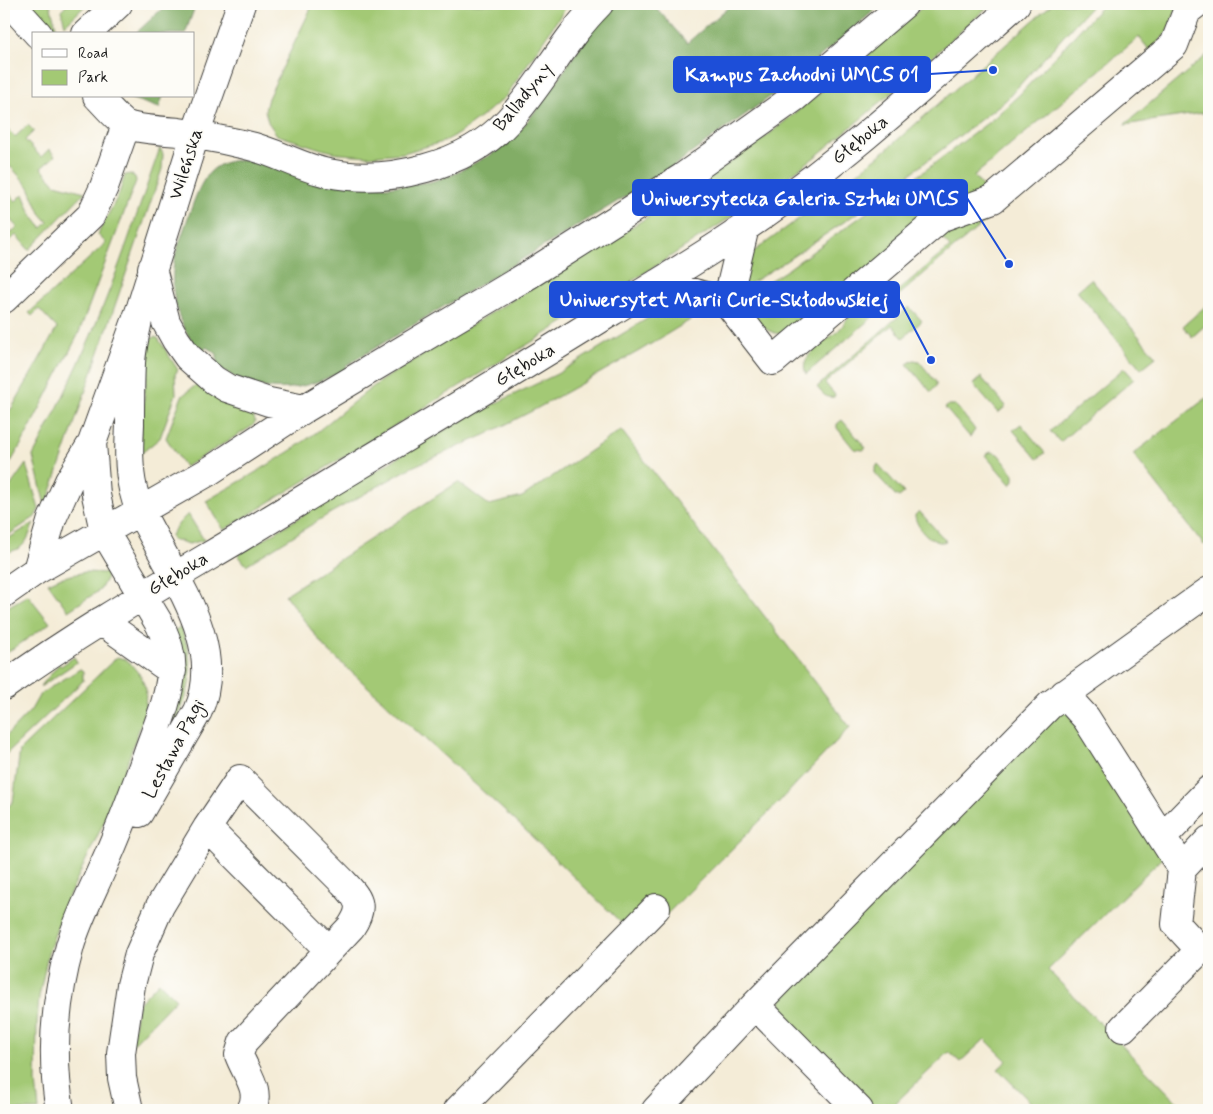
<svg xmlns="http://www.w3.org/2000/svg" width="1213" height="1114" viewBox="0 0 1213 1114" font-family="Mynerve,sans-serif">
	<style>
		.green { fill: #a3c974; stroke: #607248 }
		.forest { fill: #82ad66; stroke: #4f6441 }
		.lines { fill: none; stroke-linecap: round; stroke-linejoin: round }
		.minor-casing { stroke: #3c3b38; stroke-width: 30 }
		.minor { stroke: #fff; stroke-width: 28 }
		.labels { text-anchor: middle; dominant-baseline: central; stroke-width: 4; stroke-linejoin: round; paint-order: stroke }
		.street-label { font-size: 19px; fill: #1c1c1c; stroke: #fdfcf7 }
		.leader { fill: none; stroke: #1d4ed8; stroke-width: 2 }
		.callout-dot { fill: #1d4ed8; stroke: #fdfcf7; stroke-width: 2 }
		.callout { fill: #1d4ed8; stroke: #1d4ed8; stroke-width: 2 }
		.callout-label { font-size: 20px; text-anchor: middle; font-weight: bold; fill: #fff }
	</style>
	<rect width="100%" height="100%" fill="#fdfcf7"/>
	<filter id="ink" filterUnits="userSpaceOnUse"><feTurbulence type="fractalNoise" baseFrequency=".02" numOctaves="2"/><feDisplacementMap in="SourceGraphic" scale="10" xChannelSelector="R" yChannelSelector="G"/><feConvolveMatrix kernelMatrix="1 2 1 2 8 2 1 2 1" color-interpolation-filters="sRGB"/></filter>
	<filter id="wash" filterUnits="userSpaceOnUse"><feTurbulence type="fractalNoise" baseFrequency=".0096" numOctaves="4" result="noise"/><feDisplacementMap in="SourceGraphic" scale="20" xChannelSelector="R" yChannelSelector="G"/><feGaussianBlur stdDeviation="1.12" result="paint"/><feColorMatrix in="noise" values="0 0 0 0 0 0 0 0 0 0 0 0 0 0 0 0 0 1.4 0 .05"/><feComposite in="paint" operator="in"/></filter>
	<g filter="url(#wash)">
		<rect width="100%" height="100%" fill="#f4ecd7"/>
		<path class="green" d="M24 4H50L58 34H47Z
			M67 4H87L65 25 61 10Z
			M313 4H568L506 96 485 114 458 134 443 142 403 153 368 156 342 154 321 149 277 135 268 122 265 110 268 98Z
			M926 4H991L894 91 815 157 745 208 648 271 224 530 206 501C244 479 283 458 318 431 339 414 360 396 382 380L690 191 767 136 877 46Z
			M1052 4H1093L1006 100 875 201 780 265 746 286 738 283 749 255 808 212 886 150Z
			M1104 4H1179L1166 34 1150 51 1139 37 974 176 985 190 787 333C764 338 754 315 741 298L787 270 927 169 994 118 1020 94Z
			M1207 55 1209 70V112L1124 125Z
			M28 125 34 131 25 140 41 157 49 149 55 156 41 168 55 184 85 192 29 250 16 235 6 245 4 242V240L17 227 4 213V188L16 201 23 194 31 214 42 228 48 222 40 213 29 187 13 169 4 162V126L15 137Z
			M160 148 163 154 162 169 47 503 45 505 33 456C54 416 74 375 92 333 118 273 138 210 160 148Z
			M130 174 135 177 136 181 78 335 22 443 4 474V415L12 408 57 328 39 309 32 316 29 313 106 243 98 235 99 232 119 194 125 175Z
			M1003 206 898 296 895 293 950 247 938 234 943 229Z
			M1091 279 1156 357 1141 369 1077 291Z
			M888 299 890 302 806 374C797 355 828 341 839 330 846 322 851 313 856 304L867 317Z
			M680 301 706 304 705 311 641 350 536 409 485 435 412 467 329 514 246 565 238 555 420 444 475 413 557 374 671 304Z
			M1209 303V322L1192 337 1183 326Z
			M909 307 922 321 903 338 892 325 825 383 835 395 834 397C826 399 822 393 817 387Z
			M154 337 158 338 178 370 175 374 176 394 160 438 138 456 150 340Z
			M914 360 919 361 936 382V386L931 392 907 364Z
			M1124 368 1134 379 1060 442 1050 431Z
			M981 377 1006 406 998 413 973 384Z
			M196 385 219 400 251 413 254 417 255 423 251 427 185 467 166 438 182 396Z
			M1209 396V541L1204 545 1133 454Z
			M949 405H955L958 408 973 427 975 430 970 437 945 408Z
			M842 420 866 448 863 450 854 449 837 428V424Z
			M1021 424 1045 453 1037 459 1013 430Z
			M621 430 850 727 778 803 640 941 521 826 325 648 285 595 458 482 489 505 522 497Z
			M991 452 998 454 1014 474V480L1011 485 985 455Z
			M26 464 39 509 35 517 4 538V495Z
			M878 464 904 493 899 497 895 495 875 473V469Z
			M919 511 946 541C934 547 915 527 915 515Z
			M188 514 204 540 189 544 172 539 171 535C176 527 181 520 188 514Z
			M34 523C26 542 26 549 4 553V541Z
			M85 572 106 573 107 577 100 590 68 611 48 583 59 578Z
			M28 595 50 623 4 655V609Z
			M181 627C184 636 187 645 189 654 196 691 174 725 159 758L173 631Z
			M74 657 77 662 40 687 59 664 61 666Z
			M117 657 125 659 130 663 140 675 146 689 145 712 114 801 66 902 48 954 39 997 37 1023 36 1082 39 1110H4V810L13 802 20 750Z
			M80 669 83 671V681L4 756V738L31 710 40 694Z
			M1064 707 1163 857 1048 970 1185 1110H1038L998 1069 1007 1061 985 1039 960 1062 949 1052 888 1110H875L790 1025 784 1017 780 995Z
			M159 982 176 999 131 1046 138 1004Z"/>
		<path class="forest" d="M167 4H196L185 34H135Z
			M615 4H653L687 43 732 4H882L835 44 774 94 658 177 347 365 345 370C311 386 285 395 248 383 237 380 227 372 217 367V354L206 347 201 353C177 326 168 291 175 256 180 241 185 226 190 212 203 175 212 157 255 160L386 187 430 182 452 175 492 154 516 135 545 99 594 26Z
			M124 96H163L159 108Z"/>
	</g>
	<g filter="url(#ink)">
		<g class="lines">
			<defs>
				<path id="minor" d="M14 4 18 12 38 34
					M86 34 118 4
					M97 96C103 102 120 122 127 125 137 129 166 131 179 132 201 135 223 140 246 145 274 151 299 167 328 173 387 185 467 166 509 120 543 83 563 40 599 4
					M152 268 166 322 176 340 188 357 214 380 227 388 269 402 304 409
					M658 283 727 302 773 361 942 217 993 199 1174 45 1187 11 1196 4
					M4 299 91 215 104 187 126 125
					M727 302 745 227
					M37 570 52 519 60 501 69 481 92 443 141 307 195 135 241 4
					M4 593 37 570 208 472 304 409 530 274 683 177 795 97 904 4
					M101 621 172 671
					M4 686C79 632 159 586 238 539 362 463 488 389 611 312 651 287 692 263 731 237 834 169 924 86 1016 4
					M1064 694 1086 718 1182 869 1176 924 1200 950 1123 1028
					M139 813 198 711C224 652 183 592 156 541 147 524 137 508 133 489 128 468 129 445 130 424 130 404 130 383 131 363 132 345 137 325 141 307
					M207 828 329 950
					M1163 837 1209 790
					M1182 869 1209 840
					M755 1005 859 1110
					M60 1110C50 1054 55 1000 70 946 78 919 91 894 102 869 120 830 135 789 149 749 158 724 169 699 171 673 173 656 167 640 160 625L104 531 96 495 92 443
					M129 1110 122 1078 121 1053 131 985 139 954 160 906 207 828 240 779 343 882C359 899 365 906 351 927L243 1042 239 1055C246 1074 262 1091 251 1110
					M458 1110 656 908
					M656 1110 755 1005 1050 705 1209 591"/>
			</defs>
			<use href="#minor" class="minor-casing"/>
			<use href="#minor" class="minor"/>
		</g>
	</g>
	<g class="labels">
		<g class="street-label">
			<text transform="translate(523 97) rotate(-51)">Balladyny</text>
			<text transform="translate(860 140) rotate(-39)">Głęboka</text>
			<text transform="translate(186 164) rotate(-72)">Wileńska</text>
			<text transform="translate(525 365) rotate(-31)">Głęboka</text>
			<text transform="translate(178 574) rotate(-31)">Głęboka</text>
			<text transform="translate(174 749) rotate(-62)">Lesława Pagi</text>
		</g>
	</g>
	<path class="leader" d="M993 70L930 74M1009 264L967 198M931 360L899 299"/>
	<g class="callout-dot">
		<circle cx="993" cy="70" r="5"/>
		<circle cx="1009" cy="264" r="5"/>
		<circle cx="931" cy="360" r="5"/>
	</g>
	<g class="callout">
		<rect x="674" y="57" width="256" height="35" rx="5"/>
		<rect x="633" y="180" width="334" height="35" rx="5"/>
		<rect x="550" y="282" width="349" height="35" rx="5"/>
	</g>
	<g class="callout-label">
		<text x="802" y="81">Kampus Zachodni UMCS 01</text>
		<text x="800" y="205">Uniwersytecka Galeria Sztuki UMCS</text>
		<text x="724" y="306">Uniwersytet Marii Curie-Skłodowskiej</text>
	</g>
	<rect width="1213" height="1114" fill="none" stroke="#fdfcf7" stroke-width="20"/>
	<rect x="32" y="32" width="162" height="65" fill="#fdfcf7" stroke="#a3a29f"/>
	<rect x="42" y="49" width="25" height="8" fill="#ffffff" stroke="#a3a29f"/>
	<text x="78" y="58" font-size="15" fill="#1c1c1c">Road</text>
	<rect x="42" y="70" width="25" height="15" fill="#a3c974" stroke="#a3a29f"/>
	<text x="78" y="82" font-size="15" fill="#1c1c1c">Park</text>
</svg>
